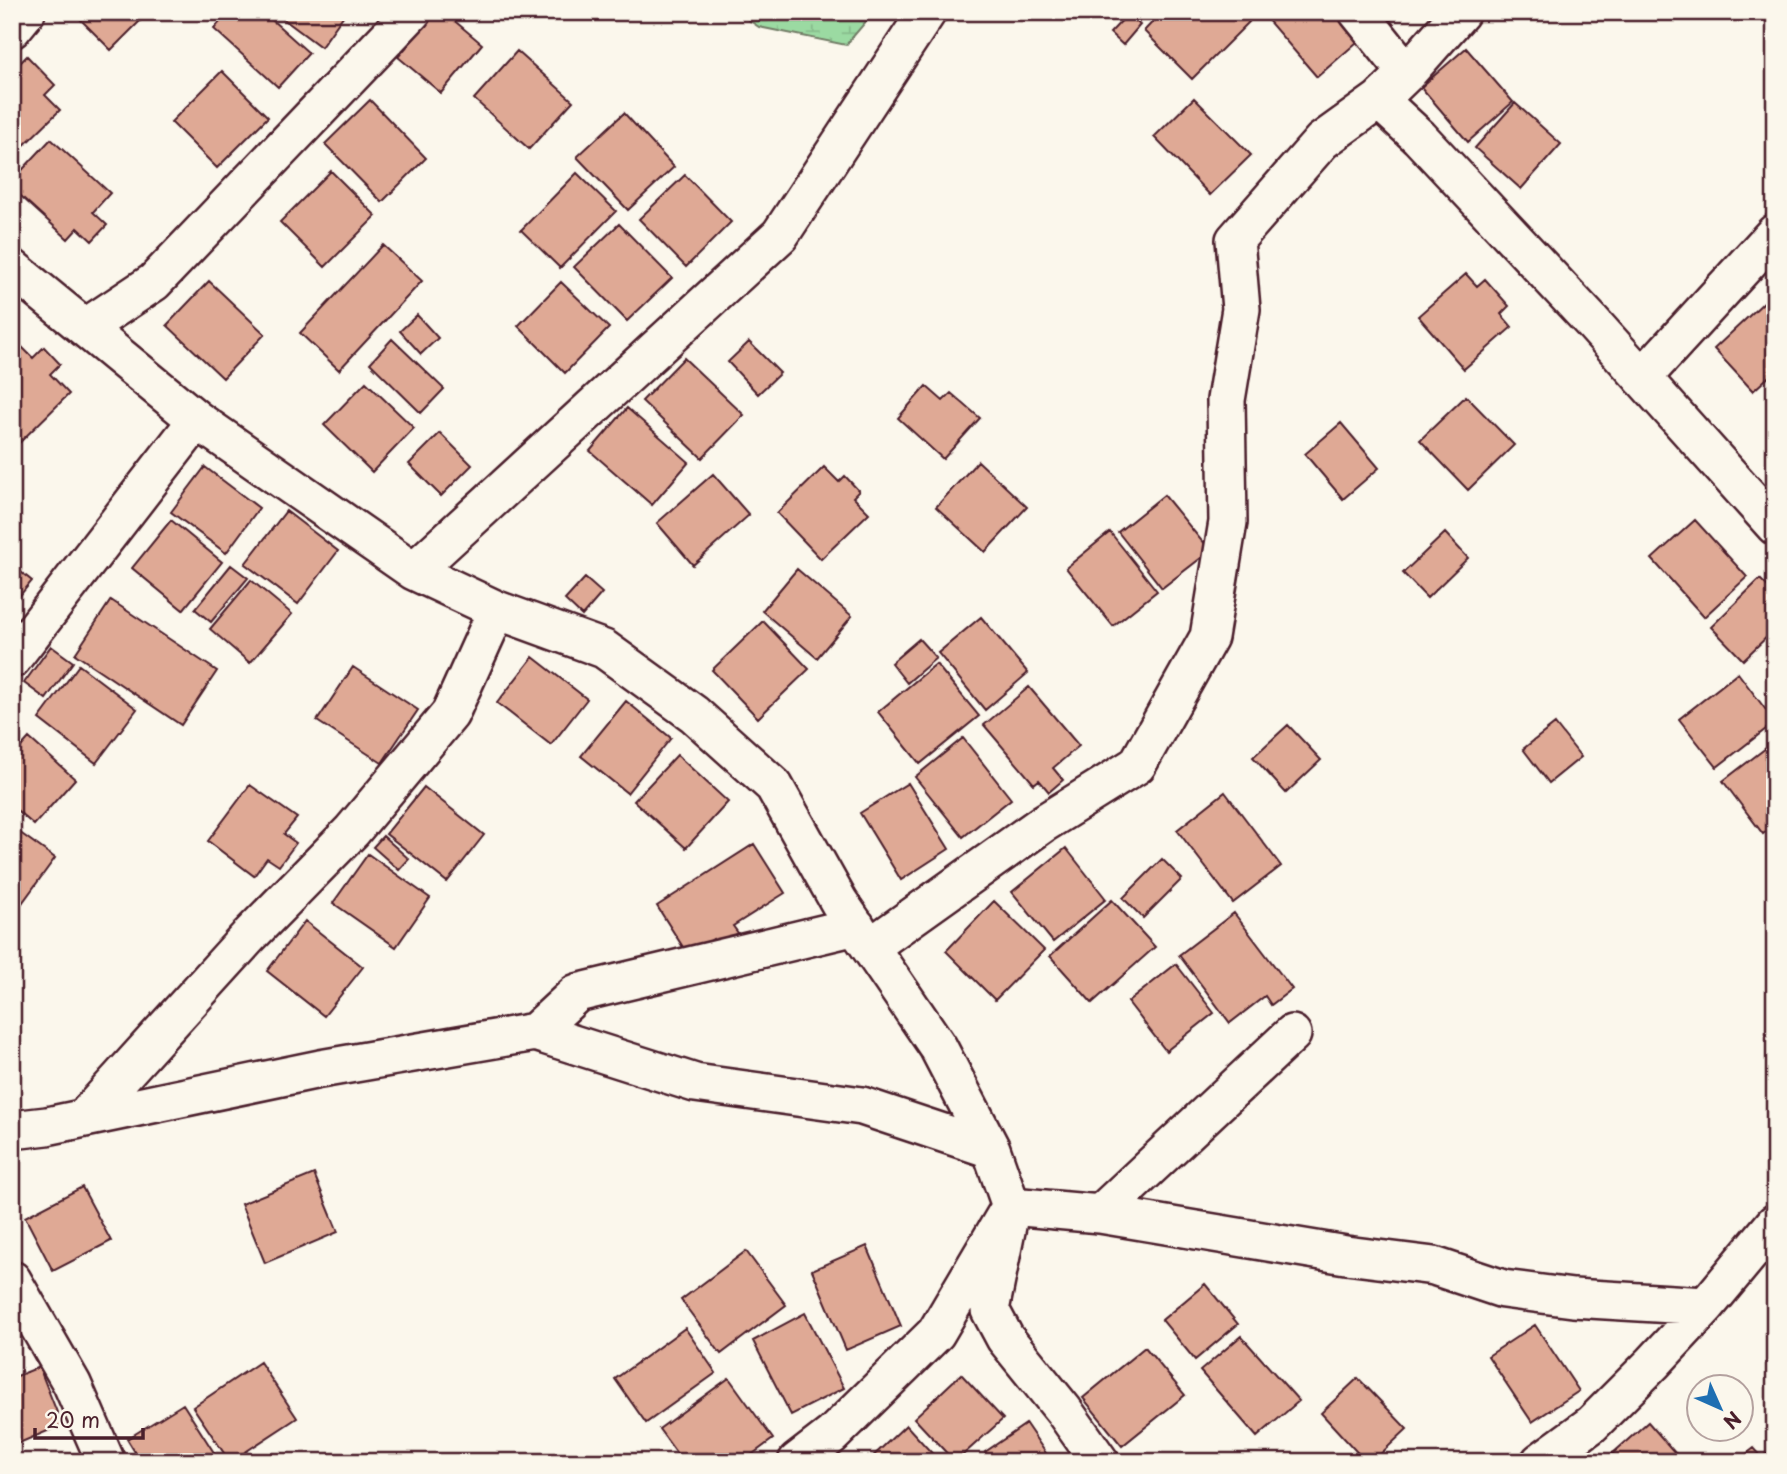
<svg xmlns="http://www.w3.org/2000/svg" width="1787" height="1474" viewBox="0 0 1787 1474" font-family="'Playpen Sans',sans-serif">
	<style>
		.wetland { fill: url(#wetland-marsh); stroke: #727c66; stroke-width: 2 }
		.building { fill: #dfa995; stroke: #4a1f2b; stroke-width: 2 }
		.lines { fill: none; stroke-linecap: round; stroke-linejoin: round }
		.minor-casing { stroke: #4a1f2b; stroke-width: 42 }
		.minor { stroke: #fbf7ec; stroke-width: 37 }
	</style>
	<defs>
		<pattern id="wetland-marsh" width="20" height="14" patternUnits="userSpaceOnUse" patternTransform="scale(1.75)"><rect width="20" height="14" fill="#9bdaa2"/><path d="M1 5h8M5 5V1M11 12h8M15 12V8" fill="none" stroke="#87bb8c"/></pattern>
	</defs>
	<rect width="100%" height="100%" fill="#fbf7ec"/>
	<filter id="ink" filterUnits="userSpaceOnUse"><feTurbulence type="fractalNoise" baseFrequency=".0143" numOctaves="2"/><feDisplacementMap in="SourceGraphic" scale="14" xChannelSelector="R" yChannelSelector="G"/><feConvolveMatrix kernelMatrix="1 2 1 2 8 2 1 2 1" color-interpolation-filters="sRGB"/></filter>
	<g filter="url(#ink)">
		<path class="wetland" d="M737 12H874L846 45 759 27Z"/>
		<path class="building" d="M73 12H149L111 50Z
			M228 12H263L309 53 278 87 214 29Z
			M274 12H346L321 47Z
			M436 12H444L482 44 441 93 398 57Z
			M1162 12H1239L1249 22 1192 79 1144 31Z
			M1261 12H1343L1364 36 1317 77Z
			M1128 14 1140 25 1123 45 1110 33Z
			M1466 48 1513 102 1468 142 1421 87Z
			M517 51 573 101 529 149 474 99Z
			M27 56 55 85 45 95 60 110 12 157V71Z
			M222 71 268 117 217 168 171 122Z
			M1194 98 1251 155 1210 195 1154 137Z
			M370 100 426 158 382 202 325 144Z
			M1515 103 1561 144 1521 189 1475 148Z
			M624 113 674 167 628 210 577 157Z
			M51 139 110 193 93 212 107 225 92 241 78 228 68 239 12 188V181Z
			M331 171 376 216 325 267 280 222Z
			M577 173 616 211 560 268 521 230Z
			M685 175 731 222 686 267 639 219Z
			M619 224 672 278 627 321 574 267Z
			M383 245 422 281 339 370 300 333Z
			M1466 274 1477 286 1485 279 1509 306 1501 314 1512 327 1464 369 1418 316Z
			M209 281 265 334 223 378 167 325Z
			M561 282 609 328 565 373 518 326Z
			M1764 302 1775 314V371L1753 391 1714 349Z
			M417 315 438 338 421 354 400 331Z
			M14 339 33 358 44 347 60 364 50 374 69 394 12 450V340Z
			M392 339 444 389 421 413 370 363Z
			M749 342 780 373 758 394 728 362Z
			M684 358 744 415 702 458 642 401Z
			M366 382 414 428 372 472 324 425Z
			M926 386 943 401 951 393 980 418 943 459 898 418Z
			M1466 396 1514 445 1468 490 1420 440Z
			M627 408 689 462 652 505 590 451Z
			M1341 423 1379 468 1343 499 1305 454Z
			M440 433 472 465 441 496 409 464Z
			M978 461 1027 507 985 552 936 507Z
			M205 467 259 508 226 553 171 512Z
			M824 467 839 482 845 476 859 491 853 497 869 513 821 559 777 513Z
			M713 474 749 515 693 565 657 523Z
			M1164 495 1210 551 1162 588 1118 532Z
			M286 511 338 551 298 604 245 564Z
			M171 520 222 562 183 610 132 568Z
			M1695 520 1747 577 1704 617 1652 559Z
			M1110 532 1157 591 1113 626 1066 568Z
			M1445 533 1468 558 1427 598 1403 573Z
			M12 565 32 581 12 605Z
			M231 565 248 578 211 622 195 609Z
			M797 569 852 616 817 658 762 611Z
			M585 578 602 593 582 616 565 600Z
			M1760 579 1775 594V629L1743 660 1711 627Z
			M251 580 292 614 250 663 210 629Z
			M111 600 217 671 181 725 75 654Z
			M981 617 1028 673 985 710 938 653Z
			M763 621 809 669 758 718 712 670Z
			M919 639 936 658 907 683 891 663Z
			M51 646 73 662 46 699 24 683Z
			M533 657 587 699 551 745 497 703Z
			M936 664 979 716 920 764 878 712Z
			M79 665 137 709 96 763 39 719Z
			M353 667 418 710 382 763 317 721Z
			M1738 673 1775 722 1717 767 1679 719Z
			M1029 687 1079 746 1053 768 1063 780 1049 792 1039 780 1034 784 984 725Z
			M626 701 671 738 627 793 581 756Z
			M1555 724 1581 757 1549 783 1523 749Z
			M1288 725 1321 760 1286 793 1253 757Z
			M29 738 75 779 34 825 12 806V757Z
			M963 738 1011 799 963 837 915 777Z
			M1775 741V825L1763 834 1723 781Z
			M677 755 728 802 686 848 634 801Z
			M908 783 949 849 901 880 860 813Z
			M250 785 297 818 284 834 296 843 279 866 267 858 254 876 208 841Z
			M424 787 484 835 447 882 386 834Z
			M1225 792 1281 866 1233 903 1177 830Z
			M12 827 55 858 17 910 12 906Z
			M383 836 409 859 399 870 373 847Z
			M754 844 785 893 733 926 738 933 717 946 713 939 688 955 657 906Z
			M1066 848 1106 899 1053 942 1012 892Z
			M368 854 430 898 396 947 333 903Z
			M1162 859 1182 879 1143 918 1123 898Z
			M1112 900 1155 947 1092 1003 1050 956Z
			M994 901 1044 950 995 1000 946 951Z
			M1234 913 1292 989 1271 1005 1265 996 1230 1023 1179 955Z
			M305 921 363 967 324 1016 267 971Z
			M1176 964 1214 1013 1166 1051 1128 1002Z
			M314 1174 338 1232 265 1263 241 1204Z
			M82 1187 111 1241 53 1271 25 1217Z
			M867 1246 901 1326 846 1350 812 1270Z
			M746 1251 786 1305 721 1354 681 1300Z
			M1205 1284 1238 1324 1195 1360 1162 1320Z
			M805 1313 844 1388 791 1415 753 1341Z
			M1535 1325 1579 1391 1532 1422 1488 1356Z
			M685 1328 716 1373 646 1423 615 1379Z
			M1241 1336 1299 1401 1257 1437 1200 1371Z
			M1145 1347 1185 1395 1122 1446 1083 1398Z
			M260 1362 297 1418 230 1462 193 1407Z
			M39 1367 62 1425 12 1446V1378Z
			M961 1374 1003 1419 955 1462 914 1418Z
			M729 1378 773 1439 742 1462H683L659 1429Z
			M1358 1378 1407 1429 1372 1462H1366L1321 1413Z
			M183 1404 220 1462H141L127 1439Z
			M1648 1422 1683 1462H1603Z
			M1026 1424 1052 1462H991L985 1452Z
			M906 1425 940 1462H867Z
			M1775 1446V1462H1736L1754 1448 1762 1457Z"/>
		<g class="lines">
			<defs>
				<path id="minor" d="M1358 12 1407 73
					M1461 12 1407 73 1379 100 1419 137 1593 323 1775 526
					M12 29 26 12
					M12 268 197 420 414 571 497 610 604 649 694 714 774 786 839 902 938 1047 991 1149 1011 1206 990 1310 1005 1338 1064 1411 1100 1462
					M85 328 154 282 412 12
					M1642 378 1775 233
					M414 571 780 235 927 12
					M12 659 197 420
					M870 947 1044 823 1137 765 1209 637 1228 522 1226 400 1241 309 1235 240 1322 141 1379 100
					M535 1032 577 993 856 926
					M84 1118 249 936 352 831 450 714 497 610
					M12 1130 47 1126 320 1069 535 1032 695 1083 862 1106 991 1149
					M1100 1214 1292 1034
					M12 1280 72 1384 106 1462
					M797 1462 832 1435 936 1333 1011 1206 1100 1214 1346 1255 1434 1266 1503 1289 1573 1298 1706 1306
					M1540 1462 1592 1424 1653 1363 1706 1306 1775 1223"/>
			</defs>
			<use href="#minor" class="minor-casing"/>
			<use href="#minor" class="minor"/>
		</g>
	</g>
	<rect width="1787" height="1474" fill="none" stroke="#fbf7ec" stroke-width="42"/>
	<rect x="21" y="21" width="1745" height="1432" fill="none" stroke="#4a1f2b" stroke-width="2.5" filter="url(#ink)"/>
	<g transform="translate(1720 1408) rotate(135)"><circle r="33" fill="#fbf7ec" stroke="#b4a19f" stroke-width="2"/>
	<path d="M0-5L12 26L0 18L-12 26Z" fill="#1f6fb2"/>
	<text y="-10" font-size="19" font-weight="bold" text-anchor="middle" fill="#4a1f2b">N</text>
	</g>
	<path d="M35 1428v10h108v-10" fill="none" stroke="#4a1f2b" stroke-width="3.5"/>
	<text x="46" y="1428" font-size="21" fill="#4a1f2b" stroke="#fbf7ec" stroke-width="5" paint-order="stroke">20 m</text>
</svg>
